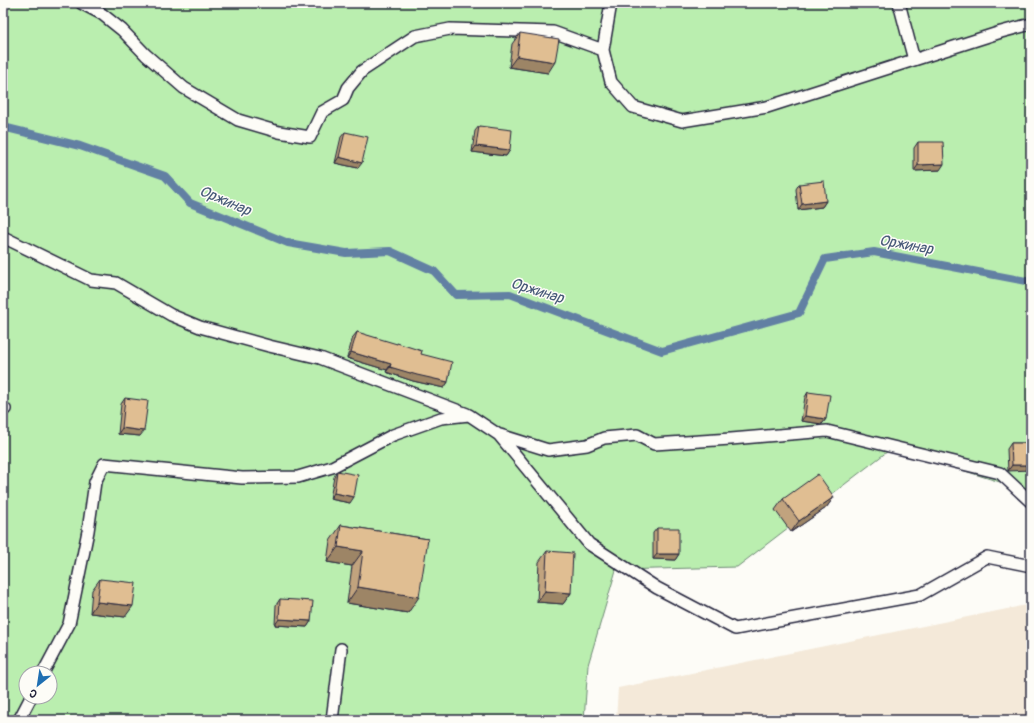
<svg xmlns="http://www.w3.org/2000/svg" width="1034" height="723" viewBox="0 0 1034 723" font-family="Pangolin,sans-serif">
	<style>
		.built { fill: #f4e9d9 }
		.green { fill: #baeeaf; stroke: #6e8875; fill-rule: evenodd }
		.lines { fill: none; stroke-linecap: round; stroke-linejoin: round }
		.stream { stroke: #6280a3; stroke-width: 8 }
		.service-casing { stroke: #22223b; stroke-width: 14 }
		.service { stroke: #fdfcf7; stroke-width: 11 }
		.wall { fill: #c1a37e; stroke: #22223b }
		.shaded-wall { fill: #9d8566; stroke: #22223b }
		.building { fill: #e0be92; stroke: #22223b }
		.labels { text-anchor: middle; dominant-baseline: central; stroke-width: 3; stroke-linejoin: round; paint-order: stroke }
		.water-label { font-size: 15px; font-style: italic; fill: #475978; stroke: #fdfcf7 }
	</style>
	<rect width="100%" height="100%" fill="#fdfcf7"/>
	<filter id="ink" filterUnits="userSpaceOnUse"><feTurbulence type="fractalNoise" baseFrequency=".025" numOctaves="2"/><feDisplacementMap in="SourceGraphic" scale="8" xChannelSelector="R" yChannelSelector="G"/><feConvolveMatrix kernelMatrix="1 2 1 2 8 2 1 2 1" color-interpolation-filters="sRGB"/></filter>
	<g filter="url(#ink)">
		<path class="built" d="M1031 604V720H616L618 688Z"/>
		<path class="green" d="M3 3H1031V506L1019 488 892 448 737 567 616 570 588 665 584 720H3ZM26 673H50V697H26Z"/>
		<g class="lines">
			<path class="stream" d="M3 127 80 146 165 176 190 203 288 243 346 253 390 251 434 271 456 295 510 294 662 351 799 313 825 259 874 252 1031 282"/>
			<defs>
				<path id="service" d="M81 3 102 14 122 30 146 55 184 88 238 120 279 132 310 137 322 112 343 100 348 88 362 71 415 36 450 29 553 32 603 50
					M611 3 603 50 611 82 633 107 682 121 767 107 1001 32 1031 24
					M899 3 914 60
					M3 237 91 280 116 283 171 315 200 327 269 346 320 358 467 414
					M3 408 5 409
					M500 435 548 450 587 445 604 438 637 435 654 444 731 439 827 431 1000 473 1031 502
					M43 673 69 624 88 531 95 482 104 464 242 478 298 477 332 467 393 435 441 418 469 415 499 435 589 544 657 588 735 629 920 595 987 557 1031 566
					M19 720 31 697
					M332 720 341 649"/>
			</defs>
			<use href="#service" class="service-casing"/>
			<use href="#service" class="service"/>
		</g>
		<path class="wall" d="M520 33 548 73 509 67 512 44Z
			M479 126 510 150 506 156 472 152 475 131Z
			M345 132 358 168 335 163 341 137Z
			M918 142 940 170 914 171V148Z
			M799 184 826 201 822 207 798 210 796 189Z
			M357 332 421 354 448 382 444 388 413 381 386 372 387 370 347 358 353 337Z
			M808 392 826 419 822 424 801 421 805 397Z
			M125 398 140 436 118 434 121 404Z
			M1011 443H1031L1008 471 1007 449Z
			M337 471 350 503 330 499 334 477Z
			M834 497 826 508 791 532 775 510 783 499Z
			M341 525 428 539 408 613 347 603 352 566 327 562 330 541Z
			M657 528 679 554 675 560 653 559V533Z
			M547 551 571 593 563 604 537 602 539 562Z
			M100 579 125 617 90 613 92 590Z
			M280 599 311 621 307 627 275 625 276 605Z"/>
		<path class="shaded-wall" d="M517 56 555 62 548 73 509 67Z
			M476 146 510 150 506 156 472 152Z
			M339 157 362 163 358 168 335 163Z
			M944 164 940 170 914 171 918 165Z
			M826 201 822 207 798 210 802 204Z
			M351 352 391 364 387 370 347 358Z
			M390 367 448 382 444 388 413 381 386 372Z
			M805 416 826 419 822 424 801 421Z
			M122 428 144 431 140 436 118 434Z
			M1012 465H1031V470L1008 471Z
			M334 493 354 497 350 503 330 499Z
			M834 497 826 508 791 532 799 521Z
			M338 547 363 551 352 566 327 562Z
			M657 554H679L675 560 653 559Z
			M358 587 419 597 408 613 347 603Z
			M545 591 571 593 563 604 537 602Z
			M97 602 133 606 125 617 90 613Z
			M279 619 311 621 307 627 275 625Z"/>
		<path class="building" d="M520 33 559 39 555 62 517 56Z
			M479 126 512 130 510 150 476 146Z
			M345 132 368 137 362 163 339 157Z
			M918 142H943L944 164 918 165Z
			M824 181 826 201 802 204 799 184Z
			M357 332 397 344V343L422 351 421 354 452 362 448 382 417 375 390 367 391 364 351 352Z
			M808 392 830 395 826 419 805 416Z
			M125 398 148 401 144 431 122 428Z
			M1011 443H1031V465H1012Z
			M337 471 358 475 354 497 334 493Z
			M818 474 834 497 799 521 783 499Z
			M341 525 428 539 419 597 358 587 363 551 338 547Z
			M657 528H679V554H657Z
			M547 551 573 553 571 593 545 591Z
			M100 579 136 583 133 606 97 602Z
			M280 599 313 601 311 621 279 619Z"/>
	</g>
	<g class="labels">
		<g class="water-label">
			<text transform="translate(225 201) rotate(23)">Оржинар</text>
			<text transform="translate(906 245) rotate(10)">Оржинар</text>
			<text transform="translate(537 291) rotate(17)">Оржинар</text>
		</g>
	</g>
	<rect width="1034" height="723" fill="none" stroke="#fdfcf7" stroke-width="16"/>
	<rect x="8" y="8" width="1018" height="707" fill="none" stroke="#22223b" stroke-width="1.5" filter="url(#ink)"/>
	<g transform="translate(38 685) rotate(210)"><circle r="19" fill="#fdfcf7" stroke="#a5a5ac"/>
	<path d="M0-3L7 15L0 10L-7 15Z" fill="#1f6fb2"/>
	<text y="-6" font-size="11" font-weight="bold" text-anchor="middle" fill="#22223b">С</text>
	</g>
</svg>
